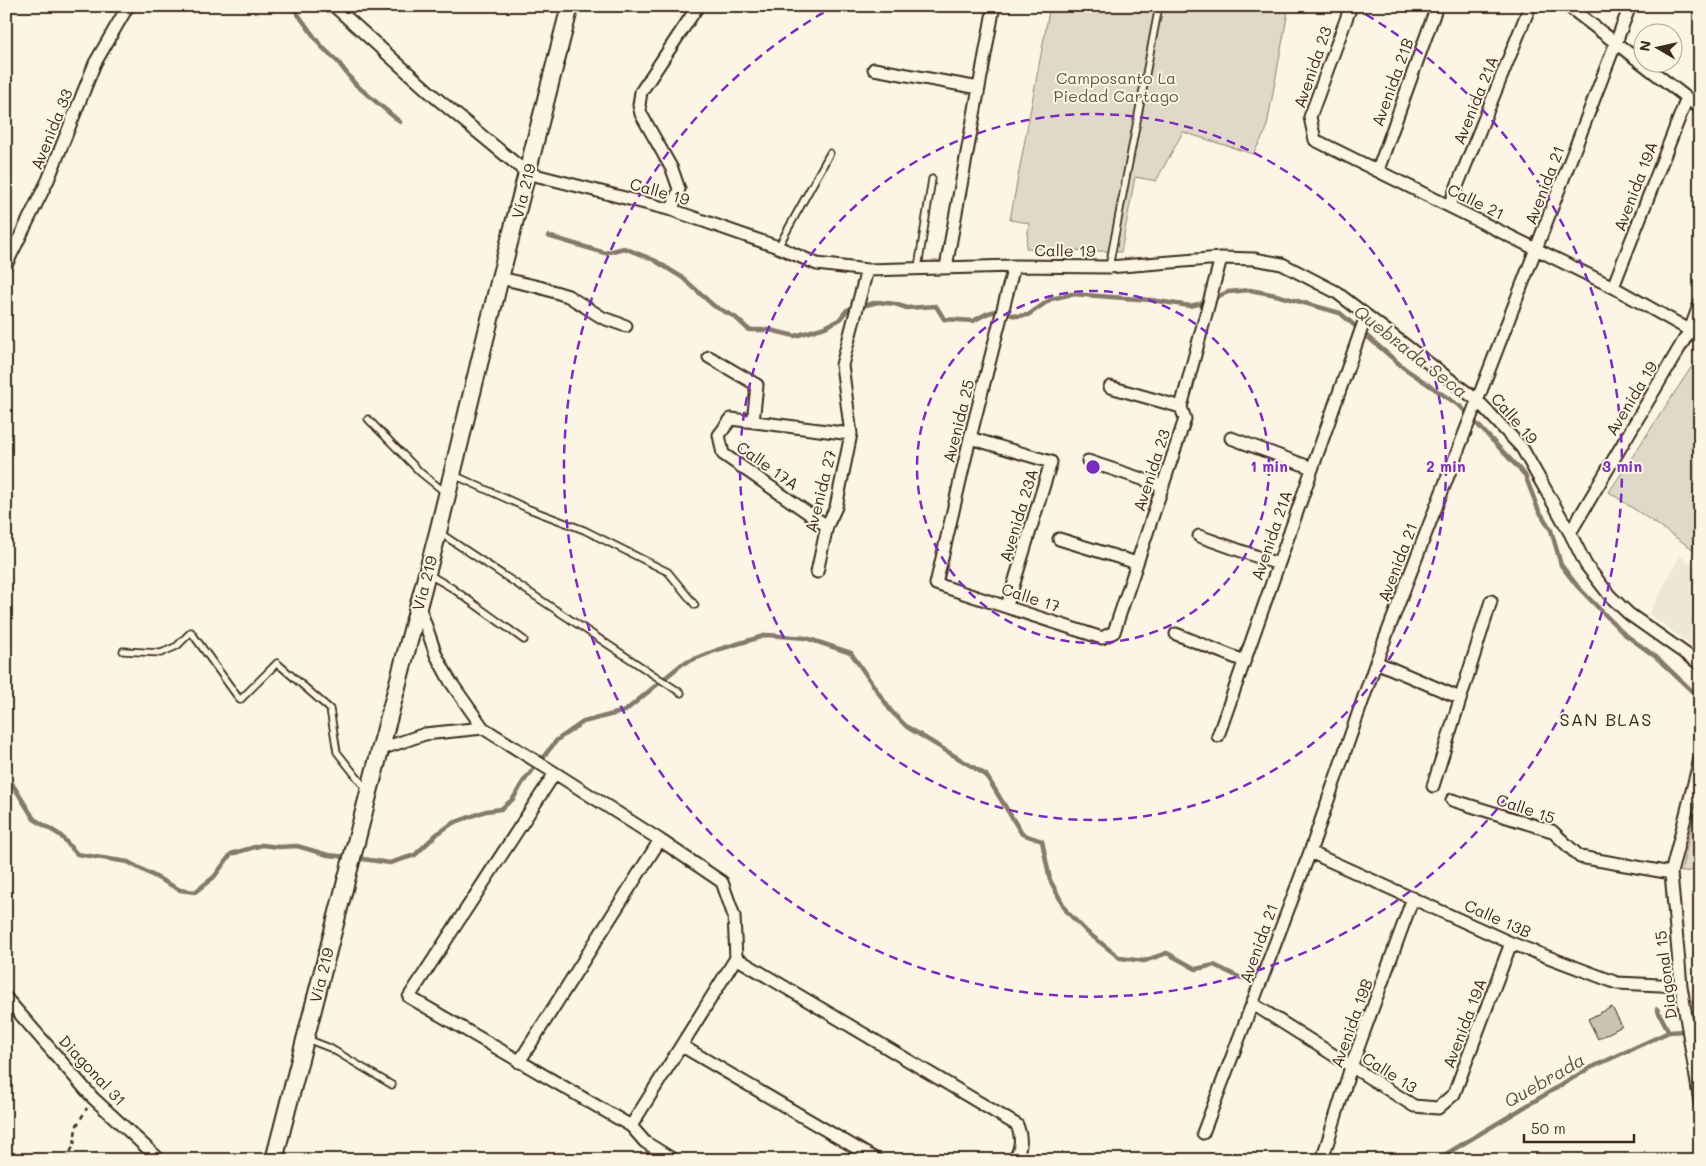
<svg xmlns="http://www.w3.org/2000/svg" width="1706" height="1166" viewBox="0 0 1706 1166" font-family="Mali,sans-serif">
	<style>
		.built { fill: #eee6d6 }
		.green { fill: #e0d8c8; stroke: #8e8173 }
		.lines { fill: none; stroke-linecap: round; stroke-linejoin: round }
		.stream { stroke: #85796b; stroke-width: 4.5 }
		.building { fill: #ccc2b3; stroke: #3b2a1e }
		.lane-casing { stroke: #3b2a1e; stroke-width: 9 }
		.street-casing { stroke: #3b2a1e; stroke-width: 15 }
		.secondary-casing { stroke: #3b2a1e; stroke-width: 20 }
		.path { stroke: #3b2a1e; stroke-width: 2.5; stroke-dasharray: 5 4; stroke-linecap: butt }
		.lane { stroke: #fcf5e5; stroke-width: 5.5 }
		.street { stroke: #fcf5e5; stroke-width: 11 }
		.secondary { stroke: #fcf5e5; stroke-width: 16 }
		.ring { fill: none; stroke: #7b2cbf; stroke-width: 2.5; stroke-dasharray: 9 6 }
		.labels { text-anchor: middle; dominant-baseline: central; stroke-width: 4; stroke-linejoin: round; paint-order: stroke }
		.street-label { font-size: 16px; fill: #3b2a1e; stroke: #fcf5e5 }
		.park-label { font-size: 16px; fill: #645648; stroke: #fcf5e5 }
		.water-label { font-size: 18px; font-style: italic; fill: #605144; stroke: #fcf5e5 }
		.neighbourhood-label { font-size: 18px; letter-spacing: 1px; fill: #3b2a1e; stroke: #fcf5e5 }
		.centre { fill: #7b2cbf; stroke: #fcf5e5; stroke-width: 2.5 }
		.ring-label { font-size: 15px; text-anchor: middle; font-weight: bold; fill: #7b2cbf; stroke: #fcf5e5; stroke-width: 4; stroke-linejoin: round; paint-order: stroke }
	</style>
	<rect width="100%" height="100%" fill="#fcf5e5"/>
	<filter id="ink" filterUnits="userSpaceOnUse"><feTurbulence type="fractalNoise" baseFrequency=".02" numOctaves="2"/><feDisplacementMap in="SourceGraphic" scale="10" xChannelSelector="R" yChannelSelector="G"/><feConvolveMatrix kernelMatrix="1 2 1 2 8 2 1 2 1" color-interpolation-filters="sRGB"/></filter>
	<g filter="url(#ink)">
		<path class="built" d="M1680 556 1700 569V652L1649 614Z"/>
		<path class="green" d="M1050 6H1289L1266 131 1253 154 1183 132 1156 181 1135 177 1121 252 1026 248 1029 223 1010 220Z
			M1700 354V554L1609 492Z
			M1700 789V836L1694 858 1700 859V870L1681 872Z"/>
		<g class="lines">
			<path class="stream" d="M292 6 321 46 338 62 355 84 400 122
				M548 236 605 253 624 248 654 260 683 278 714 306 735 317 749 330H770L795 336 825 327 839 320 847 310 878 302 895 304 907 308 936 306 944 319 973 321 986 314 995 311 1017 316 1028 315 1051 299 1072 294 1151 300 1190 306 1203 303 1228 292 1250 290 1276 295 1340 313 1404 368 1461 407 1525 475 1538 509 1551 530 1561 565 1578 587 1623 633 1656 657 1694 693
				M6 780 11 782 34 819 60 835 77 854 128 862 180 890 195 892 214 877 231 854 262 845 279 847 297 846 328 855 348 857
				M356 858 390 863 415 855 437 834 453 823 486 811 501 809 513 799 523 782 557 740 583 722 625 711 682 664 717 650 767 635 806 638 851 653 891 711 907 727 986 775 1022 834 1042 841 1050 880 1067 912 1087 932 1120 958 1144 961 1167 953 1196 969 1214 965 1241 978
				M1657 1009 1669 1032 1700 1030
				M1436 1160 1588 1069 1669 1032"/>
		</g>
		<path class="building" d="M1700 836V859L1693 858Z
			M1612 1007 1622 1026 1598 1039 1588 1019Z"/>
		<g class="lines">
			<defs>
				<path id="lane" d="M778 247 830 153
					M1109 267 1159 6
					M918 268 932 179
					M368 419 421 473 446 493
					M454 475 529 509 584 530 668 572 695 605
					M440 533 681 693
					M428 574 452 588 524 640
					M123 651 161 653 177 646 191 632 240 700 277 663 330 709 337 752 367 790
					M307 1039 330 1048 392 1085"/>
				<path id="street" d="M334 6 435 97 527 173 672 210 778 247 817 264 867 270 1014 266 1109 267 1221 258 1254 259 1282 264 1336 292 1478 401 1522 448 1570 533 1586 565 1610 596 1629 614 1700 664
					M1351 6 1310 117 1315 140 1613 287 1700 336
					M1568 6 1700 108
					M874 69 979 88
					M1378 170 1437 6
					M1449 206 1530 6
					M672 210 679 189 672 169 641 114 639 105 641 92 698 6
					M6 265 48 180 95 63 128 6
					M1014 266 970 438 936 584 1102 638 1114 632 1185 419 1181 407 1221 258
					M946 267 994 6
					M500 278 539 287 568 296 603 318 626 326
					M1613 287 1687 98
					M709 357 757 385 753 422
					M1110 387 1181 407
					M970 438 1051 462 1007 606
					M1231 438 1312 468
					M1088 461 1163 486
					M827 526 723 454 719 435 731 419 851 434
					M1570 533 1690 330 1700 303
					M1199 536 1278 564
					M1059 539 1137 563
					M817 572 827 526 836 507 851 434 842 365 867 270
					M419 606 436 655 450 681 483 728 555 773 409 997 631 1126 736 958 734 916 722 882 660 840 555 773
					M1176 634 1244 661
					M1376 662 1460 698
					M1218 736 1366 316
					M381 749 425 734 483 728
					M1700 759 1671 873 1681 986 1700 1102
					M1433 786 1491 601
					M1452 800 1552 831 1580 857 1671 873
					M1310 852 1511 943 1617 983 1681 986
					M736 958 1017 1125C1022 1138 1022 1147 1014 1160
					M6 998 93 1098 160 1160
					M1253 1004 1414 1106 1438 1108 1454 1094 1511 943
					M682 1046 877 1160
					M519 1062 660 840
					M631 1126 645 1142 674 1160
					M1203 1133 1310 852 1376 662 1630 6
					M1322 1160 1351 1067 1413 898"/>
				<path id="secondary" d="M274 1160 369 792 438 532 500 278 570 6"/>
			</defs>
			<use href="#lane" class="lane-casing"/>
			<use href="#street" class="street-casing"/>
			<use href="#secondary" class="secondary-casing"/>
			<path class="path" d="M66 1160 74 1145 76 1127 87 1108"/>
			<use href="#lane" class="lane"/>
			<use href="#street" class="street"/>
			<use href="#secondary" class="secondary"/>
		</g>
	</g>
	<g class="ring">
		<circle cx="1093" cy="467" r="176"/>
		<circle cx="1093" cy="467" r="353"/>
		<path d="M1353 7A529 529 0 1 1 833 7"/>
	</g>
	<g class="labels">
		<g class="street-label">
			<text transform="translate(1312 67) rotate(-71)">Avenida 23</text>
			<text transform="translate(1392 82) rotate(-70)">Avenida 21B</text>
			<text transform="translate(1475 100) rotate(-68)">Avenida 21A</text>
			<text transform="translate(51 129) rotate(-68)">Avenida 33</text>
			<text transform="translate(1544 185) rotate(-69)">Avenida 21</text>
			<text transform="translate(1635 186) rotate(-69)">Avenida 19A</text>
			<text transform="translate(523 191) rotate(-76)">Vía 219</text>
			<text transform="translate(660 191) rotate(16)">Calle 19</text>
			<text transform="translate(1476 201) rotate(26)">Calle 21</text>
			<text transform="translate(1065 250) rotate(1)">Calle 19</text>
			<text transform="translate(1631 398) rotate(-59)">Avenida 19</text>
			<text transform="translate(1515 418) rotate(49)">Calle 19</text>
			<text transform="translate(958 421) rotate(-76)">Avenida 25</text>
			<text transform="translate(768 465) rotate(35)">Calle 17A</text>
			<text transform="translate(1151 470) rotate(-72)">Avenida 23</text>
			<text transform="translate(820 491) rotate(-76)">Avenida 27</text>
			<text transform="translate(1018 515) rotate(-73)">Avenida 23A</text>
			<text transform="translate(1271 535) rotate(-71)">Avenida 21A</text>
			<text transform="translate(1397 562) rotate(-69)">Avenida 21</text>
			<text transform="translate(424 583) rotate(-75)">Vía 219</text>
			<text transform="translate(1031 597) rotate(18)">Calle 17</text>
			<text transform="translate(1526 808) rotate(19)">Calle 15</text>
			<text transform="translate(1498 918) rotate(24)">Calle 13B</text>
			<text transform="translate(1258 943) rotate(-70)">Avenida 21</text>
			<text transform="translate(321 975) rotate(-76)">Vía 219</text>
			<text transform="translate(1665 975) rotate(-97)">Diagonal 15</text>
			<text transform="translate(1351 1023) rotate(-70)">Avenida 19B</text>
			<text transform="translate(1464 1023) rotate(-69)">Avenida 19A</text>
			<text transform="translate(93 1070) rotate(47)">Diagonal 31</text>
			<text transform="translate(1390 1072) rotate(32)">Calle 13</text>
		</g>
		<g class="park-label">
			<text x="1116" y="77">Camposanto La<tspan x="1116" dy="18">Piedad Cartago</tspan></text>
		</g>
		<g class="water-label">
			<text transform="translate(1411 351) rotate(38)">Quebrada Seca</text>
			<text transform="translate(1544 1080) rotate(-30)">Quebrada</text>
		</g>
		<g class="neighbourhood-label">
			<text x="1606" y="719">SAN BLAS</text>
		</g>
	</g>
	<circle cx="1093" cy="467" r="8" class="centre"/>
	<g class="ring-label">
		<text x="1269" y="472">1 min</text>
		<text x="1446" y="472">2 min</text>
		<text x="1622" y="472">3 min</text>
	</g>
	<rect width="1706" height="1166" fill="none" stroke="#fcf5e5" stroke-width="25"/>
	<rect x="12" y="12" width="1681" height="1141" fill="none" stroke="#3b2a1e" stroke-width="2" filter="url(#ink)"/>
	<g transform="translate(1658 48) rotate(279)"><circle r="24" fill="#fcf5e5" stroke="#afa495"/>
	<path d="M0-4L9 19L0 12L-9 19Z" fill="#3b2a1e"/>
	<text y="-8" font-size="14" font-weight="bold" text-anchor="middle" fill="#3b2a1e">N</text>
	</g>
	<path d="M1524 1134v8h110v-8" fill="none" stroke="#3b2a1e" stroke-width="2.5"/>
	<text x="1531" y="1134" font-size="15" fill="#3b2a1e" stroke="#fcf5e5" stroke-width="4" paint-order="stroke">50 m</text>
</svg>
